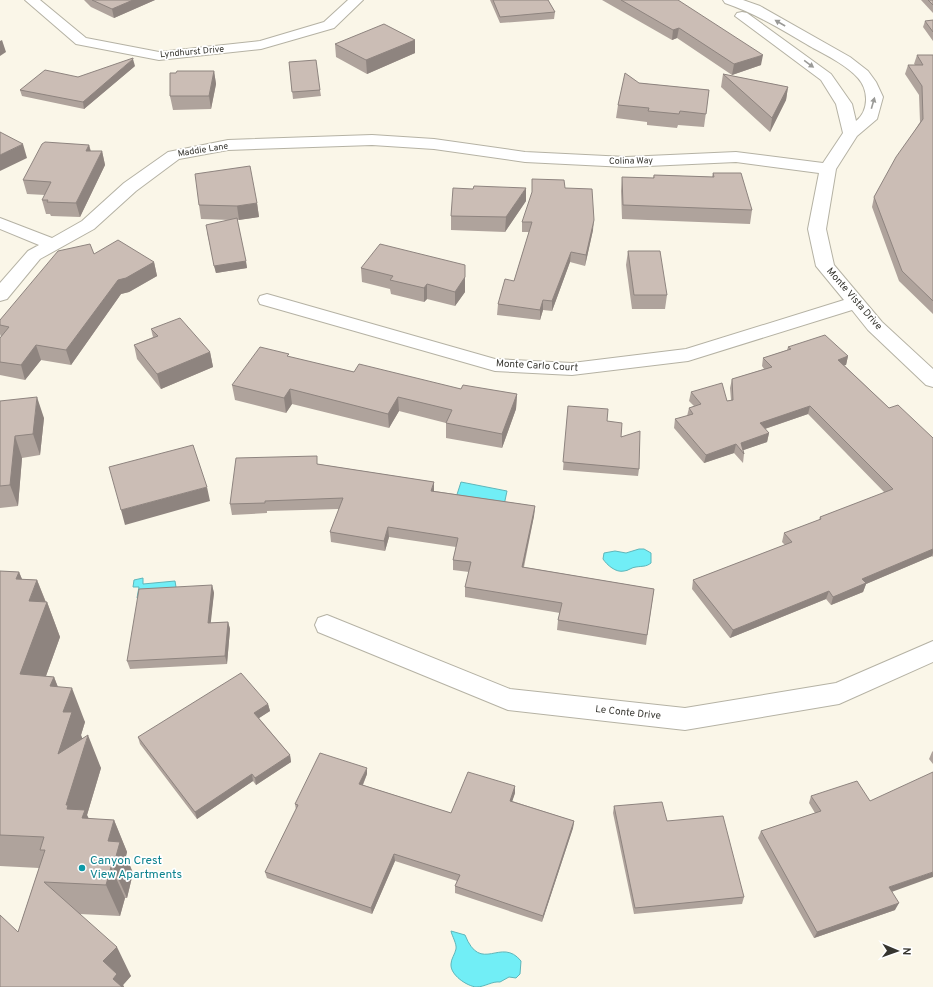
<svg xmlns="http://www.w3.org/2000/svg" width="933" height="987" viewBox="0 0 933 987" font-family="Overpass,sans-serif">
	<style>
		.water { fill: #71eef6; stroke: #5fb6ba }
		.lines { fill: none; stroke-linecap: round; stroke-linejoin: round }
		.street-casing { stroke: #b5b2a4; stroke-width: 2 }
		.street { fill: #fff; fill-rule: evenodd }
		.wall { fill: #afa39c }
		.shaded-wall { fill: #8e847f }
		.building { fill: #cbbdb5; stroke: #8e847f }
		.oneway { fill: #9a9a97 }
		.culture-dot { fill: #0f9aa8; stroke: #fff; stroke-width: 1.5 }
		.labels { text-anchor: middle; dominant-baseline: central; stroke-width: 3.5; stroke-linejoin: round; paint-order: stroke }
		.far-street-label { font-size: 9px; fill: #36352f; stroke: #fff }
		.street-label { font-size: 10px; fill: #36352f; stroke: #fff }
		.near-culture-label { font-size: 12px; fill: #0d838f; stroke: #fff; text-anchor: start }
	</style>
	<rect width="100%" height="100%" fill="#faf6e8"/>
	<path class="water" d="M461 482 507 491 503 510 453 507Z
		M639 549H644L651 553V563C646 567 642 566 636 567 632 567 628 571 624 571 616 573 607 565 603 559L604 553 615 551 626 553Z
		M143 578V584L175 581 176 587 184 595 137 598 139 587H133L134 580Z
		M451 931 465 935C481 975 501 936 521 961L520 974 516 978 509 977 500 982C492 981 485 987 476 987 467 986 450 975 451 964 451 959 455 954 456 949 457 944 452 936 451 931Z"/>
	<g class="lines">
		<defs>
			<path id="street" d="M25 0H40L86 38 159 52 260 41 324 22 348 0H363L334 28 261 49 159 60 76 44Z
				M723 0H743L760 6 850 57 868 71 876 82 883 97 877 119 857 136 836 169 826 229 834 265 882 322 933 369V387L926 385 868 330 852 310 688 361 572 375 495 371 260 304 258 300 260 296 267 294 495 359 572 363 686 349 844 300 816 266 808 229 819 173 736 162 626 167 525 162 434 149 372 145 228 150 179 159 136 191 94 229 40 259 7 299 0 301V283L28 251 39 245 0 229V218L52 238 82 221 124 183 168 152 228 140 372 135 434 139 525 152 626 157 736 152 823 163 843 133 836 104 821 80 735 16 737 13 742 12 747 13 831 74 852 104 856 121C869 111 869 90 858 78 846 65 828 56 813 48 784 31 757 14 725 3Z
				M327 615 510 689 685 708 836 683 933 641V662L839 704 685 730 508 710 318 632 315 625 318 618Z"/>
		</defs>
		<use href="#street" class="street-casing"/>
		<use href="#street" class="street"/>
	</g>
	<path class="wall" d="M84 0H155L114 18 91 7Z
		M490 0H548L555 12 554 19 500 23Z
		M602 0H678L761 65 732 75 677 38 672 40Z
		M921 0H933V13Z
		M933 20V41L923 27 925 21Z
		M415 40V53L367 74 336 57 335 44Z
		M917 55H933V314L899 281 872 207 874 197 920 122 919 95 905 74 908 65H915L914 64Z
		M289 62 320 90 321 96 293 99Z
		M135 66 84 109 22 96 20 90 78 77Z
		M214 71 216 84 211 109 173 110 170 96Z
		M723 74 788 87 786 100 770 132 721 87Z
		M639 83 709 90 704 127 678 125 677 128 647 125V122L616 118 618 105Z
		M89 145 91 151H102L105 165 80 217 51 216 50 214H46L42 200 45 195 27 194 23 180Z
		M713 173 752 210 750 224 622 219 621 191 622 177 653 178 654 175 712 177Z
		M565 188 593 230 585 266 570 262 552 311 543 310 540 320 497 315 498 304 514 281 529 232H522V222Z
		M526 201 505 232 451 230V216Z
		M257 203 259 217 237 220 247 268 216 273 207 232 231 220 201 219 199 205Z
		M628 251 667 295 665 309H632L626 265Z
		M94 254 154 262 157 276 129 292 121 294 71 365 41 360 25 380 0 375V338L1 337 0 334V320Z
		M465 265V292L455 306 427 299 424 302 391 294 390 289 362 282 361 268Z
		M151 329 210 352 213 367 161 389 137 359 134 345 153 337Z
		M788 347 848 356 846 365H844L889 408 933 438V557L932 556 866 584 863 592 831 605 826 599 730 638 692 589 693 580 785 545 782 542 784 533 819 520 820 517 885 493 808 414 765 429 769 433 767 442 743 450 744 454 743 463 734 453 704 463 674 428 675 419 687 416 689 408 694 406 689 401 691 392 727 401 731 400 730 388 732 379 764 369 762 366 763 358 787 350Z
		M289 357 354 372 461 389 517 394 516 409 502 448 446 438V423L399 411 389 428 292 404 286 413 235 400 232 385Z
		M0 401 44 418 40 455 22 458 18 506 0 508Z
		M568 406 607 421 621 437 639 469 638 476 563 470Z
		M318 464 434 482V491L535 506 534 516 524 567 654 589 646 645 557 630 558 620 560 613 465 597V587L469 572 453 570V560L456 547 389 537 385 551 331 542 330 532 339 509 267 511V513L232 515 230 504Z
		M0 571 19 572 22 579 37 580 46 602H47L60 637 46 676 54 677 58 687 85 722 81 735 82 739 101 768 87 815 89 819 114 820 127 852 126 856 133 873 127 898H125L120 916 80 914 131 976 123 985 124 987H0L39 868 0 866Z
		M212 585 214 593 210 623 228 622 230 629 227 664 130 669 127 661Z
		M268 704 270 711 259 718 290 755 291 762 256 785 253 781 197 819 140 744 138 737Z
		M933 751V764L929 759 932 752Z
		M367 774 363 785 451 813 515 786V793L512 801 574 821 573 828 542 922 455 893V886L457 881 395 861 372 914 267 878 265 872 296 810 295 804Z
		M811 796 892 892 895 910 814 938 758 838 761 831 815 813 809 803Z
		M614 806 744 897 742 904 634 914 613 813Z"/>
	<path class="shaded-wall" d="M133 0H155L114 18 112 9Z
		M679 28 677 38 672 40 673 30Z
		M2 40 6 52 0 56V41Z
		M415 40V53L367 74 366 60Z
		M763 55 761 65 732 75 734 64Z
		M133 59 135 66 84 109 83 102Z
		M214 71 216 84 211 109 209 96Z
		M788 87 786 100 770 132 772 118Z
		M23 144 27 158 0 171V155Z
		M89 145 92 159 86 151Z
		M102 151 105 165 80 217 76 203Z
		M526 188V201L505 232 506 217Z
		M257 203 259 217 239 220 237 206Z
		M594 220 593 230 585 266 586 255Z
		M571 252 570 262 552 311V301Z
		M246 261 247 268 216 273 214 266Z
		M154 262 157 276 129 292 121 294 71 365 66 350 118 280Z
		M465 277V292L455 306V292Z
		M427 284V299L424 302V288Z
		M543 300V310L540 320V310Z
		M36 345 41 360 25 380 21 365Z
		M210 352 213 367 161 389 157 374Z
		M848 356 846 365 835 368 838 360Z
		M290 389 292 404 286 413 284 398Z
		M517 394 516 409 502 448V434Z
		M37 397 44 418 40 455 33 434Z
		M398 397 399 411 389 428 388 414Z
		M810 406 808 414 758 431 760 423Z
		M769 433 767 442 741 451V443Z
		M15 436 22 458 18 506 10 485Z
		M736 444 734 453 704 463 706 455Z
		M434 482V492L431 491Z
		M207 487 210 501 125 525 121 510Z
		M535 506 534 516 521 577 522 567Z
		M388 527 389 537 385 551 384 541Z
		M933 549V553L932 556 866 584 863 592 831 605 833 597 862 579Z
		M19 572 30 599 37 580 46 603 47 602 60 637 34 709 20 674 16 579Z
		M212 585 214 593 210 630 208 623Z
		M829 591 826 599 730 638 733 630Z
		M228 622 230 629 227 664 225 656Z
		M54 677 65 706 72 688 85 722 81 735 85 745 88 735 101 768 87 815 99 842 67 809 58 754 50 686Z
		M268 704 270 711 256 720 254 713Z
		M290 755 291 762 256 785 255 778Z
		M367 768V774L360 791 359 784Z
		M252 774 253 781 197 819 195 812Z
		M515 786V793L510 808V801Z
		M114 820 127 852 126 856 133 873 127 898 113 867 108 841Z
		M574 821 573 828 542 922 543 916Z
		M394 854 395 861 372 914 371 908Z
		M111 867 125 898 120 916 106 885Z
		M933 872V877L886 894 889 887Z
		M899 903 895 910 814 938 817 932Z
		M117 947 131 976 123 985 124 987H116L103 961Z"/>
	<path class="building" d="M92 0H133L112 9Z
		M493 0H548L555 12 500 17Z
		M621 0H678L763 55 734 64 679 28 673 30Z
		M928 0H933V5Z
		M933 20V32L925 21Z
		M384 24 415 40 366 60 335 44Z
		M917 55H933V301L902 271 874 197 896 157 923 119 922 86 908 65H923Z
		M133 58V59L83 102 20 90 45 70 78 77Z
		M316 60 320 90 292 92 289 62Z
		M177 71H214L209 96H170V73H176Z
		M625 73 639 83 709 90 706 114 680 111 679 114 648 111 649 108 618 105Z
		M723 74 788 87 772 118Z
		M0 132 23 144 0 155Z
		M45 142 89 145 86 151H102L76 203 47 202 48 200H42L51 182 23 180 42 144Z
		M250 166 257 203 237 206 199 205 195 174Z
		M713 173H741L752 210 623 205 622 177 654 178V175L714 177Z
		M532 179 564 180 565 188 592 189 594 220 586 255 571 252 552 301 543 300 540 310 498 304 505 279 514 281 532 222H522L532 192Z
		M474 186 526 188 506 217 451 216 453 188 473 189Z
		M237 218 246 261 214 266 206 225Z
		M118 240 154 262 126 278 118 280 66 350 36 345 21 365 0 362V338L9 327 0 325V320L58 251 90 244 94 254Z
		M380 244 465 265V277L455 292 427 284 424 288 390 280 393 276 361 268Z
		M628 251H660L667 295H634Z
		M180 318 210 352 157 374 134 345 158 336 151 329Z
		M825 335 848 356 838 360 889 408 898 405 933 438V549L862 579 866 583 833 597 829 591 733 630 693 580 792 542 784 533 821 519 820 517 893 489 810 406 760 423 769 433 741 443 744 454 736 444 706 455 675 419 693 414 689 408 701 404 691 392 722 383 727 401 733 400 732 379 772 367 763 358 791 349 788 347Z
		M260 347 289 354 287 356 354 372 359 364 461 389 463 385 517 394 502 434 446 423 452 410 398 397 388 414 290 389 284 398 232 385Z
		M37 397 33 434 15 436 10 485 0 486V401Z
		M568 406 608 409 607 421 622 423 621 437 640 431 639 469 563 462Z
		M193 445 207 487 121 510 109 467Z
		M317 456V464L434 482 431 491 535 506 522 567 654 589 647 635 558 620 562 603 465 587 471 562 453 560 458 538 388 527 384 541 330 532 343 498 265 501V503L230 504 236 458Z
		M0 571 19 572 16 579 37 580 29 601 47 602 20 674 54 677 50 686 72 688 63 712H72L58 754 88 735 66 805H68L67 809 85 810 82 818 114 820 108 841 120 842 113 867H111L106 885 44 882 117 947 103 961 117 974 113 979 122 987H0V915L18 932 45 850H40L44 837 0 835Z
		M212 585 208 623 228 622 225 656 127 661 139 589Z
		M241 673 268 704 254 713 290 755 255 778 252 774 195 812 138 737Z
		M320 753 367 768 359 784 451 813 468 772 515 786 510 801 574 821 543 916 455 886 460 875 394 854 371 908 265 872 298 805 295 804Z
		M933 772V872L889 887 899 903 817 932 761 831 821 811 811 796 857 781 870 801Z
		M662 802 667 821 723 816 744 897 635 908 614 806Z"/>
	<defs><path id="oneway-solid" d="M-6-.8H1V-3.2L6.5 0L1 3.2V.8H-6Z"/></defs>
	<g class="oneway">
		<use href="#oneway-solid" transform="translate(780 23) rotate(-150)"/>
		<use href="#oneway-solid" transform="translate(809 64) rotate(36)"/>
		<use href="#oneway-solid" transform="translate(873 103) rotate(-74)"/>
	</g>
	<circle class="culture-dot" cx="82" cy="868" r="4"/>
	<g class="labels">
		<g class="far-street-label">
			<text transform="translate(192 52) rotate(-5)">Lyndhurst Drive</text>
			<text transform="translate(203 150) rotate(-9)">Maddie Lane</text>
			<text transform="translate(631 161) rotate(-1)">Colina Way</text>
		</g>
		<g class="street-label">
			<text transform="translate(854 299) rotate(49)">Monte Vista Drive</text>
			<text transform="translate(537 366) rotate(3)">Monte Carlo Court</text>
			<text transform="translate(628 713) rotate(6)">Le Conte Drive</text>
		</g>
		<g class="near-culture-label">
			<text x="90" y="861">Canyon Crest<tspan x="90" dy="14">View Apartments</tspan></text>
		</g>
	</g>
	<g transform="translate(897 951) rotate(92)" stroke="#ffffff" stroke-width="3" paint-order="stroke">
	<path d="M0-3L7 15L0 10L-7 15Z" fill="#36352f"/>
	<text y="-6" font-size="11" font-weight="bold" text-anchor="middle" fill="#36352f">N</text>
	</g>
</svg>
